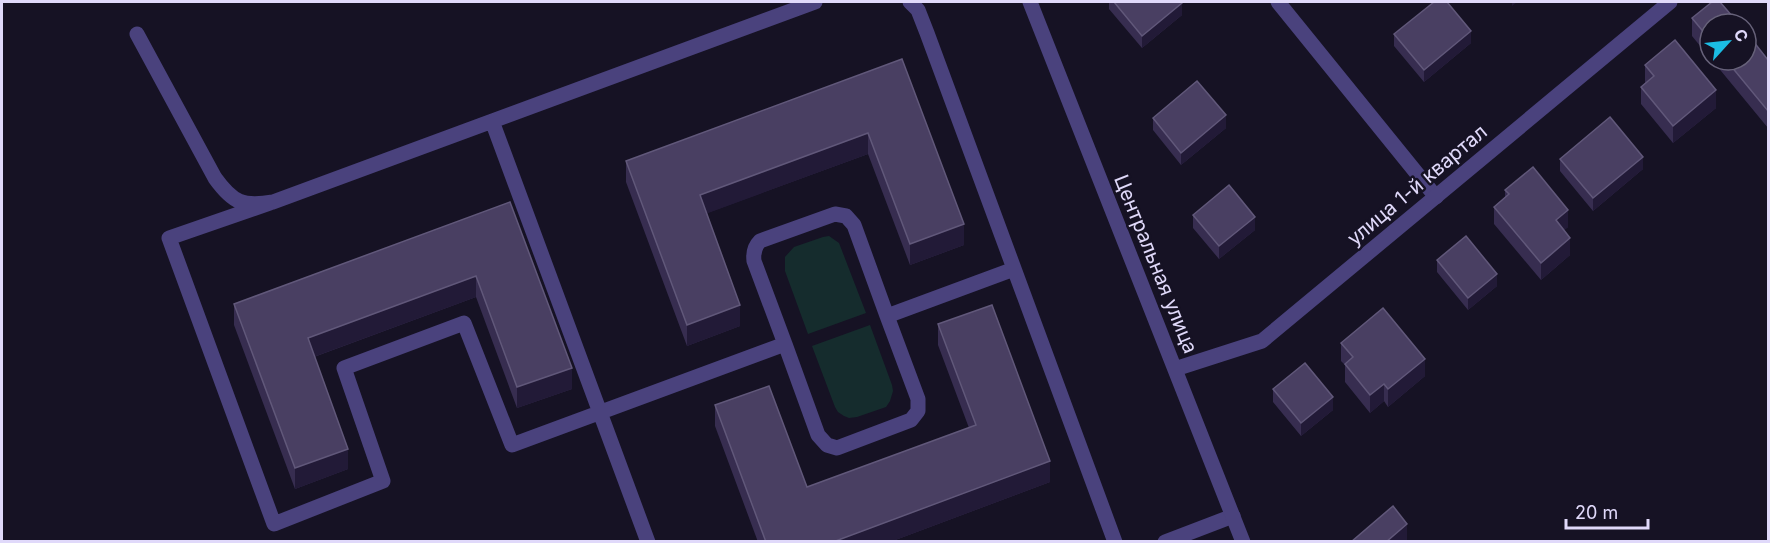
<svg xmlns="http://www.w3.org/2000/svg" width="1770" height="543" viewBox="0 0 1770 543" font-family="Inter,sans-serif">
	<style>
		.green { fill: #152c2d }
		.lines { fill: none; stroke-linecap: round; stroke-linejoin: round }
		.service { stroke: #4a427d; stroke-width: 15 }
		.minor { stroke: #4a427d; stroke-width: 15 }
		.wall { fill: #372d50 }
		.shaded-wall { fill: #221a37 }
		.building { fill: #493f62; stroke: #61587a; stroke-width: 1.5 }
		.labels { text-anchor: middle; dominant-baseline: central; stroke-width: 5; stroke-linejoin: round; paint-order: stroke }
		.street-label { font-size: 20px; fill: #e0d9fa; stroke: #161224 }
	</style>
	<rect width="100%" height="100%" fill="#161224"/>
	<path class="green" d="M829 236 839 243 866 313 808 334 785 271V257L794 247 823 237Z
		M870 325 892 385 893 391 890 401 886 407 857 417 849 418 844 416 838 412 835 407 812 346Z"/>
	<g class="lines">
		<path class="service" d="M910 2 918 10 927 33 1115 542
			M1278 2 1436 197
			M137 34 215 178C233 203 243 207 273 202L815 2
			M492 121 648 542
			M273 202 169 238 274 524 383 481 344 368 464 323 512 445 785 344 754 261C753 253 754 247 760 241L835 214 846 216 854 225 887 316 1014 269
			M785 344 818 435 827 445 837 448 911 420 918 411V399L887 316
			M1165 542 1233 516"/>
		<path class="minor" d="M1030 2 1243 542
			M1175 369 1262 341 1670 2"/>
	</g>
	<path class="wall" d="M1109 2H1181L1182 15 1142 48 1109 9Z
		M1692 18 1710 24V58L1692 36Z
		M1394 34 1471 43 1424 82 1394 46Z
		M902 59 964 245 910 265 868 154 707 213 740 326 687 346 626 182V161Z
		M1712 60H1768V128Z
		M1645 65 1716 108 1673 143 1641 104V87L1645 83Z
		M1153 118 1226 128 1181 165 1153 130Z
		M1560 159 1643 169 1593 211 1560 171Z
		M1505 190 1568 227 1564 230 1570 255 1541 280 1494 224V207L1505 197Z
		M510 202 572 389 517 408 476 297 314 357 348 469 295 489 234 325V304Z
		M1193 215 1255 230 1219 259 1193 228Z
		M1437 260 1497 286 1468 310 1437 272Z
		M938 324 1050 482 890 542H758L715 426V405L807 487 969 428 938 345Z
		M1341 343 1425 376 1388 407 1384 401 1370 413 1345 382V365L1341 361Z
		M1273 389 1333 410 1301 436 1273 402Z"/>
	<path class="shaded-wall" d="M1512 2H1517L1512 6Z
		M1182 3V15L1142 48V36Z
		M1471 31V43L1424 82V70Z
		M1716 90V108L1673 143V126Z
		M1226 115V128L1181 165V153Z
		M868 133V154L700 216V195Z
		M1643 157V169L1593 211V198Z
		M1568 210V227L1556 237V220Z
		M1255 217V230L1219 259V246Z
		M964 224V245L910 265V244Z
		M1570 238V255L1541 280V263Z
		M1497 274V286L1468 310V298Z
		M476 276V297L308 359V338Z
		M740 305V326L687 346V325Z
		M1425 359V376L1388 407V389Z
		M572 368V389L517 408V387Z
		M1384 384V401L1370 413V395Z
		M1333 397V410L1301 436V423Z
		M348 449V469L295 489V468Z
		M1050 461V482L890 542H833Z
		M1407 524V541L1386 542Z"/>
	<path class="building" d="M1114 2H1181L1182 3 1142 36Z
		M1434 2H1447L1471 31 1424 70 1394 34Z
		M1712 2H1720L1739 24H1710V40L1692 18Z
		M1746 32 1768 60V111L1726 60H1746Z
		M1675 40 1716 90 1673 126 1641 87 1654 76 1645 65Z
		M902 59 964 224 910 244 868 133 700 195 740 305 687 325 626 161Z
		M1197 81 1226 115 1181 153 1153 118Z
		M1610 117 1643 157 1593 198 1560 159Z
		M1533 167 1568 210 1556 220 1570 238 1541 263 1494 207 1509 194 1505 190Z
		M1229 185 1255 217 1219 246 1193 215Z
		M510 202 572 368 517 387 476 276 308 338 348 449 295 468 234 304Z
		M1466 236 1497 274 1468 298 1437 260Z
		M992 305 1050 461 833 542H766L715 405 769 386 807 487 976 425 938 324Z
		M1383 308 1425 359 1388 389 1384 384 1370 395 1345 364 1353 357 1341 343Z
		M1305 363 1333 397 1301 423 1273 389Z
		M1393 506 1407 524 1386 542H1351Z"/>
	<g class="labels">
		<g class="street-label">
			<text transform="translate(1417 185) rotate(-40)">улица 1-й квартал</text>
			<text transform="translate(1156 264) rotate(68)">Центральная улица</text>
		</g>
	</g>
	<rect width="1770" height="543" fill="none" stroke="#e0d9fa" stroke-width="6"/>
	<g transform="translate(1728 42) rotate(63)"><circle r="28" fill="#161224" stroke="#67627a" stroke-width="1.5"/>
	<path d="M0-4.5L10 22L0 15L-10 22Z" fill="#1bbde4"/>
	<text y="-9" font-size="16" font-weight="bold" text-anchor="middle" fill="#e0d9fa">С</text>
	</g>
	<path d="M1566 519v9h82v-9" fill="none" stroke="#e0d9fa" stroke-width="3"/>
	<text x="1575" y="519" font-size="18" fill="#e0d9fa" stroke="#161224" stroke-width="4.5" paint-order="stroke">20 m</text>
</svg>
